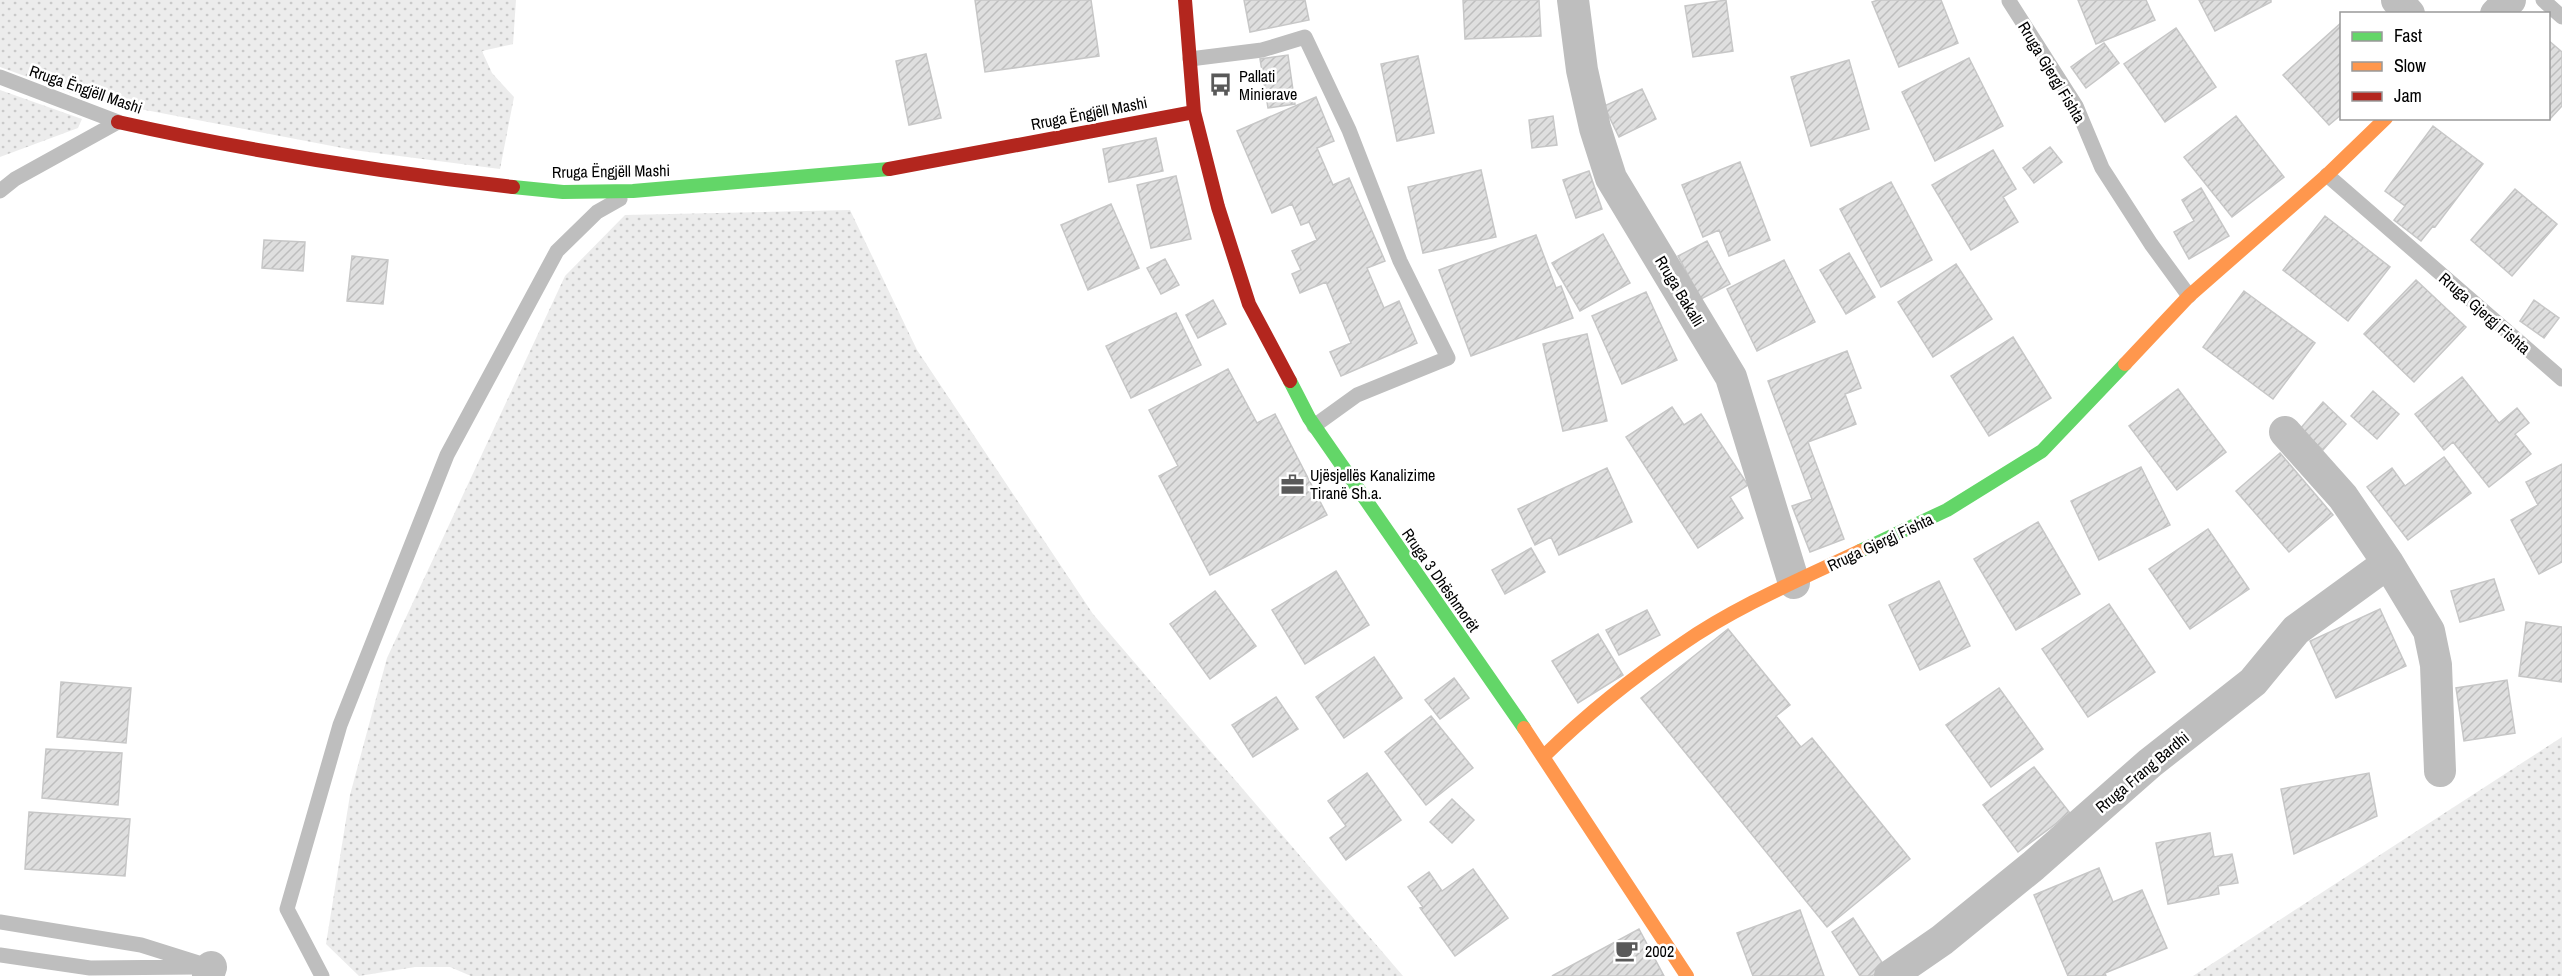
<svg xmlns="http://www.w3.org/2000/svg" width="2562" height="976" viewBox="0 0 2562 976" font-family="'Archivo Narrow',sans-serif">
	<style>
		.grass { fill: url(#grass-dots) }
		.building { fill: url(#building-hatch); stroke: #c7c7c7; stroke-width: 1.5 }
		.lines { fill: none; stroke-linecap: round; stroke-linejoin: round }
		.lane { stroke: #bebebe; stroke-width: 15 }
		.street { stroke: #bebebe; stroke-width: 32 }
		.fast { stroke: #63d668; stroke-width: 14 }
		.slow { stroke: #ff974d; stroke-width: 14 }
		.jam { stroke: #b3261e; stroke-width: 14 }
		.labels { text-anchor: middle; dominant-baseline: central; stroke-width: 5; stroke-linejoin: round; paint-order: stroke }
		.street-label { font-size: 16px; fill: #000; stroke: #fff }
		.poi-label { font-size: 16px; fill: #000; stroke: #fff; text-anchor: start }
	</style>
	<defs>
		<pattern id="grass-dots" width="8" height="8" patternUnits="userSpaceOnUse" patternTransform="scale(1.5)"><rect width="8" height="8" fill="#ececec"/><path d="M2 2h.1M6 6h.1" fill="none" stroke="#c9c9c9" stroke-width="1.8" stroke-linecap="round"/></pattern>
		<pattern id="building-hatch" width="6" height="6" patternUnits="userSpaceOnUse" patternTransform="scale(1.5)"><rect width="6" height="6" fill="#dfdfdf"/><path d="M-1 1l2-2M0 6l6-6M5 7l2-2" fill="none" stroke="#bebebe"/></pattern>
	</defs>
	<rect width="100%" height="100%" fill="#fff"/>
	<path class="grass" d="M0 0H516L513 44 482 51 492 73 514 97 500 169 353 150 88 99 0 67Z
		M0 90 82 119 78 128 0 157Z
		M850 210 917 350 1093 614 1403 976H471L450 967H415L359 976 326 944 350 795 387 658 565 276 625 215Z
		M2562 737V976H2193Z"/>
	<path class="building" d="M975 0H1091L1099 56 985 72Z
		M1244 0H1305L1309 20 1250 32Z
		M1463 0H1539L1541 36 1465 39Z
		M1726 0 1733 51 1693 57 1685 6Z
		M1878 0H1941L1958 43 1899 67 1872 2Z
		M2078 0H2146L2155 20 2096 44Z
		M2199 0H2271V2L2215 31Z
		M2342 22V114L2329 125 2283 75Z
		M2176 28 2216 87 2165 122 2124 64Z
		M2548 40 2562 52V106L2550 119Z
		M2104 43 2119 63 2086 88 2071 67Z
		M926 54 941 118 909 125 896 61Z
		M1288 55 1295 104 1268 108 1260 59Z
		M1418 56 1434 133 1397 141 1381 64Z
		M1969 58 2003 126 1935 161 1902 92Z
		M1849 60 1869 129 1811 146 1791 77Z
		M1642 89 1656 119 1619 137 1604 106Z
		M1316 97 1334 141 1317 148 1333 185 1349 178 1385 261 1367 268 1384 308 1399 301 1417 343 1341 376 1330 352 1351 343 1326 282 1300 293 1292 274 1301 270 1292 251 1317 240 1309 222 1301 225 1292 204 1272 213 1237 131Z
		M1553 116 1557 145 1532 148 1529 120Z
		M2236 116 2284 177 2232 217 2184 157Z
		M2433 126 2483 164 2435 227 2433 226 2421 241 2394 220 2405 206 2385 191Z
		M1156 138 1163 171 1109 182 1103 149Z
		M2050 147 2062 162 2034 183 2023 168Z
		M1993 150 2016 189 2003 197 2018 222 1971 250 1932 185Z
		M1740 162 1770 240 1729 256 1719 230 1703 237 1682 185Z
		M1481 170 1496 237 1423 253 1408 187Z
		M1589 171 1602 209 1576 218 1563 180Z
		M1176 176 1191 239 1151 248 1137 185Z
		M1891 182 1932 260 1881 287 1840 209Z
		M2201 188 2229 236 2189 259 2174 232 2194 221 2182 200Z
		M2515 189 2557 224 2512 276 2471 240Z
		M1111 204 1139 268 1088 290 1061 225Z
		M2325 216 2390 267 2348 321 2283 270Z
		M1603 234 1630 283 1580 311 1552 263Z
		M1536 235 1556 288 1561 286 1573 318 1471 356 1439 270Z
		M264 240 305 242 303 271 262 268Z
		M1707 241 1730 284 1701 299 1678 256Z
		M1849 253 1875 297 1846 314 1820 270Z
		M352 256 388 260 383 304 347 301Z
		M1165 259 1179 285 1161 294 1147 268Z
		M1784 260 1815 322 1757 351 1727 289Z
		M1956 264 1992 319 1933 357 1898 302Z
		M2416 280 2466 327 2414 382 2364 334Z
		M2244 291 2315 343 2273 399 2203 347Z
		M1646 292 1677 360 1622 384 1592 316Z
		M1213 300 1226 324 1198 338 1186 315Z
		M2534 300 2559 318 2544 338 2520 321Z
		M1176 313 1201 365 1131 398 1106 346Z
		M1587 334 1607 421 1563 431 1543 344Z
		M2013 337 2051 398 1989 436 1951 376Z
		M1847 351 1861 388 1845 394 1856 424 1808 442 1844 539 1810 552 1792 506 1812 499 1768 381Z
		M1228 369 1257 423 1275 414 1327 515 1210 575 1159 476 1178 466 1149 410Z
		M2462 377 2499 423 2517 408 2529 423 2515 434 2531 454 2489 487 2453 442 2444 450 2415 414Z
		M2178 389 2226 452 2177 490 2129 426Z
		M2373 391 2399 414 2377 439 2351 416Z
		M2323 402 2346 424 2323 450 2300 429Z
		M1672 407 1684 425 1701 414 1748 485 1730 497 1743 518 1698 548 1626 437Z
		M2280 453 2333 515 2289 552 2236 491Z
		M2444 457 2471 493 2408 540 2367 487 2392 468 2405 486Z
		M2562 464V562L2539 574 2511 520 2538 505 2526 482Z
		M2141 467 2170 525 2099 560 2071 501Z
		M1607 468 1632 522 1559 555 1551 537 1535 545 1518 509Z
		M2038 522 2080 594 2016 630 1974 559Z
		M2208 529 2249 589 2190 629 2149 569Z
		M1531 548 1545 572 1505 594 1492 570Z
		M1336 571 1369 625 1305 664 1272 610Z
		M2494 579 2504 610 2460 622 2451 591Z
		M1939 581 1970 646 1920 670 1889 605Z
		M1215 591 1256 646 1210 679 1170 624Z
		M2109 604 2155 672 2088 717 2042 649Z
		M2380 609 2406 666 2336 698 2310 641Z
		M1647 610 1660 635 1619 655 1606 630Z
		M2526 622 2562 627V682L2519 676Z
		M1728 629 1790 705 1776 716 1801 747 1812 738 1910 859 1827 927 1641 698Z
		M1598 634 1623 675 1578 703 1552 661Z
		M1374 657 1402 698 1344 738 1316 697Z
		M1454 678 1469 698 1440 719 1425 700Z
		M2507 680 2515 733 2464 741 2456 688Z
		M61 682 131 688 126 743 57 737Z
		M1999 688 2043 749 1991 787 1946 725Z
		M1276 697 1298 729 1253 757 1232 725Z
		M1431 716 1473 768 1426 805 1385 752Z
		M46 749 122 753 118 805 42 798Z
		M2034 767 2070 813 2018 852 1983 805Z
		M1367 773 1401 820 1346 860 1330 838 1346 826 1328 801Z
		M2369 773 2377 816 2294 854 2281 789Z
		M1452 799 1474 820 1452 843 1430 822Z
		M29 812 130 819 125 876 25 869Z
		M2210 833 2214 857 2232 854 2238 883 2218 886 2219 894 2168 904 2156 843Z
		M2099 868 2113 902 2142 890 2167 948 2105 973 2106 976H2068L2034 895Z
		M1473 869 1508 918 1455 956 1420 908 1423 907 1408 887 1429 872 1442 891Z
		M1800 910 1824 976H1753L1737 933Z
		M1853 918 1885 967 1872 976H1860L1832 932Z
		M1639 929 1664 976H1552Z"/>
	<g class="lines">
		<path class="lane" d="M2543 0 2562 17
			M2009 1 2076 106 2102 168 2151 244 2189 296
			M1190 59 1262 50 1305 37 1349 130 1400 261 1448 358 1357 395 1314 426
			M0 77 118 122
			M2327 175 2562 379
			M0 191 15 179 118 122
			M0 922 141 945 211 967
			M0 955 90 968 197 967
			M322 976 287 909 340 725 447 455 557 251 597 212 620 199"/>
		<path class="street" d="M1573 0 1582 70 1595 128 1611 178 1731 377 1794 583
			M2397 0 2409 14
			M2496 14 2510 0
			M2285 432 2343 497 2388 563 2429 631 2436 665 2440 771
			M208 976 211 967
			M1890 976 1942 940 2033 866 2150 763 2253 682 2296 630 2388 563"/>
		<path class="fast" d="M513 187 563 192 633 191 889 169
			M1290 381 1309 418 1524 728
			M1860 551 1947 510 2042 451 2125 364"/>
		<path class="slow" d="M2125 364 2189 296 2327 175 2386 118
			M1524 728 1687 976
			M1544 756C1586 715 1633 677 1682 644 1735 607 1801 579 1860 551"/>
		<path class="jam" d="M1185 0 1194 112 1218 207 1249 304 1290 381
			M118 122C248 151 381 172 513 187
			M889 169 1194 112"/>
	</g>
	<defs>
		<symbol id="bus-bare" viewBox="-9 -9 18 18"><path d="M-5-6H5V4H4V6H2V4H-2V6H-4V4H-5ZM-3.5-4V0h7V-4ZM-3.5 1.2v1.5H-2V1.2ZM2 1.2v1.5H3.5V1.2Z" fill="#595959" stroke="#fff" stroke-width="2.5" paint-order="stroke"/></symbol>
		<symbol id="office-bare" viewBox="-9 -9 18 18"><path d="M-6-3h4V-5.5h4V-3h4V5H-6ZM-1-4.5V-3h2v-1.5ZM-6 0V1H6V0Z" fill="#595959" stroke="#fff" stroke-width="2.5" paint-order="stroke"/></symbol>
		<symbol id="cafe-bare" viewBox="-9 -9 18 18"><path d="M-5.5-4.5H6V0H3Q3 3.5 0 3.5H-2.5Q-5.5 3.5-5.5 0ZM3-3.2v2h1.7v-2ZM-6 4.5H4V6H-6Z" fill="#595959" stroke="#fff" stroke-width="2.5" paint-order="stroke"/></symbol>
	</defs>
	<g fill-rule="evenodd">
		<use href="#bus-bare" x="1204" y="68" width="33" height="33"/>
		<use href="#office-bare" x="1276" y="468" width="33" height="33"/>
		<use href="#cafe-bare" x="1610" y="934" width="33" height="33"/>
	</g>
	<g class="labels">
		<g class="street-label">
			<text transform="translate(2052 72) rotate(59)">Rruga Gjergj Fishta</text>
			<text transform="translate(86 89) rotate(19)">Rruga Ëngjëll Mashi</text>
			<text transform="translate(1089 113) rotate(-11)">Rruga Ëngjëll Mashi</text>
			<text transform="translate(611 171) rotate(-1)">Rruga Ëngjëll Mashi</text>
			<text transform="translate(1680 291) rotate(59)">Rruga Bakalli</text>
			<text transform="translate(2485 313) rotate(41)">Rruga Gjergj Fishta</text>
			<text transform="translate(1880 542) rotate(-25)">Rruga Gjergj Fishta</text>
			<text transform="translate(1441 580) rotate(55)">Rruga 3 Dhëshmorët</text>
			<text transform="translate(2142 772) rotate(-40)">Rruga Frang Bardhi</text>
		</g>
		<g class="poi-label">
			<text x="1239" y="76">Pallati<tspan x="1239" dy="18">Minierave</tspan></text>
			<text x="1310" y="475">Ujësjellës Kanalizime<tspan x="1310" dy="18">Tiranë Sh.a.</tspan></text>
			<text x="1645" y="951">2002</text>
		</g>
	</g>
	<rect x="2340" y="12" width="210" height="108" fill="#ffffff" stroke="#999999" stroke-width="1.5"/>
	<rect x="2352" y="32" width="30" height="9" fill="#63d668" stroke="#999999" stroke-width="1.5"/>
	<text x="2394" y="42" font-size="18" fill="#000000">Fast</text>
	<rect x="2352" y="62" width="30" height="9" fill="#ff974d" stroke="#999999" stroke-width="1.5"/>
	<text x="2394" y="72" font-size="18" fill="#000000">Slow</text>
	<rect x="2352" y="92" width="30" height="9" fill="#b3261e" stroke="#999999" stroke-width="1.5"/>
	<text x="2394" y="102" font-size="18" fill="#000000">Jam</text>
</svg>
